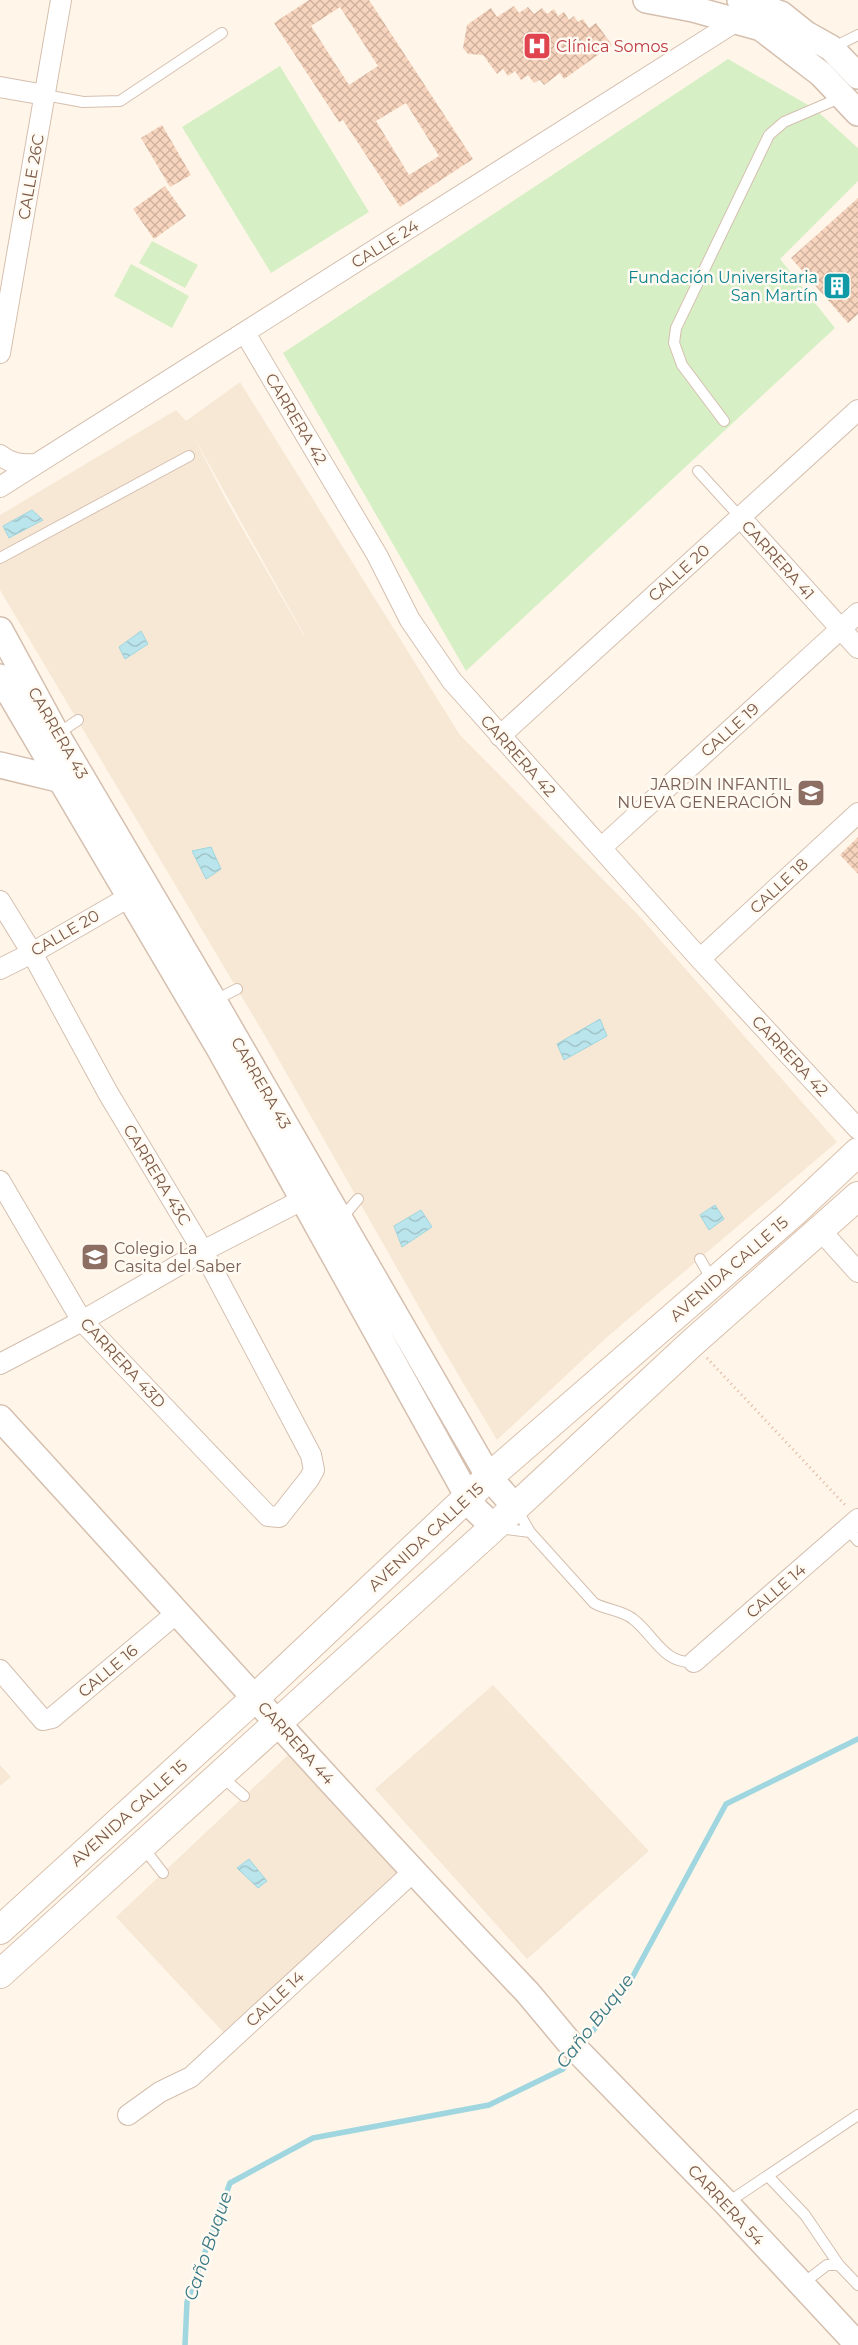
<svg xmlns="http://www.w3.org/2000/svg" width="858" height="2345" viewBox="0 0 858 2345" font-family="Montserrat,sans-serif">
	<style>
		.residential { fill: #f7e8d6; fill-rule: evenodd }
		.grass { fill: #d6efc5 }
		.water { fill: url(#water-waves); stroke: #9fd6df }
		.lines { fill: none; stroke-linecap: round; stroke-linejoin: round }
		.stream { stroke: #9fd6df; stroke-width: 5.5 }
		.building { fill: url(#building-cross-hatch); fill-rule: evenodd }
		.service-casing { stroke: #d5bfaf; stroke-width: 12 }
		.minor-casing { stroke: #d5bfaf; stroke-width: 22 }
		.tertiary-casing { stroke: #d5bfaf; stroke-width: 28 }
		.secondary-casing { stroke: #d9bfab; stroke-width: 30 }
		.path { stroke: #deb69f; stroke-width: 3; stroke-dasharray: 1 4; stroke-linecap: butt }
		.service { stroke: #fff; stroke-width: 10 }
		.minor { stroke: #fff; stroke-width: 20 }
		.tertiary { stroke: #fff; stroke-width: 25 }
		.secondary { stroke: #fff; stroke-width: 28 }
		.labels { text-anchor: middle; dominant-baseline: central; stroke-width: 5; stroke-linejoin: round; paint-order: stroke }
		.health-label { font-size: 16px; fill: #be3a42; stroke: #fffaf2; text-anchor: start }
		.street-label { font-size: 16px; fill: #7d5a48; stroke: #fffaf2 }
		.culture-label { font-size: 16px; fill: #0d838f; stroke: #fffaf2; text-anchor: end }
		.education-label { font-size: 16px; fill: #785e54; stroke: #fffaf2; text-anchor: end }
		.water-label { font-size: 18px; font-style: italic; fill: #397884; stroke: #fffaf2 }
	</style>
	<defs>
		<pattern id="water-waves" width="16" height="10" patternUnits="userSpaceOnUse" patternTransform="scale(1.25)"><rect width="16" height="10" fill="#bae5ec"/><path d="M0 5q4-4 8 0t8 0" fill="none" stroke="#9cbdc1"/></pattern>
		<pattern id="building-cross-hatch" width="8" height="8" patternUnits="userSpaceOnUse" patternTransform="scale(1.25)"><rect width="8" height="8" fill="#f7d4bd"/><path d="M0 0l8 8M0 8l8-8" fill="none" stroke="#cdaf9c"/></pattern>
	</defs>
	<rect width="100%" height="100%" fill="#fff6e9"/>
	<path class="residential" d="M240 382 460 735 641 918 837 1142 606 1338 497 1440 440 1344 268 1041 0 590V515L176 410 186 421ZM195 439 304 635V636L225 498Z
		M493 1685 649 1851 527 1959 375 1789Z
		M289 1754 400 1876 224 2033 116 1917Z
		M0 1765 11 1777 0 1786Z"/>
	<path class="grass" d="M728 59 815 109 858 148V181L780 259 835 328 466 671 283 353Z
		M280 66 369 212 271 273 182 127Z
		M152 241 198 265 185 288 139 263Z
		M131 264 189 296 172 328 114 296Z"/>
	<path class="water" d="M32 510 43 520 9 538 3 526Z
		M141 631 148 644 125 659 119 647Z
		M211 847 221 869 206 879 192 851Z
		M600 1019 607 1036 564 1060 557 1044Z
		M715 1205 724 1219 709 1230 700 1215Z
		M421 1210 432 1227 402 1247 394 1226Z
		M249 1859 267 1881 258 1888 237 1868Z"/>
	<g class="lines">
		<path class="stream" d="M581 2046 626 1989 726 1804 858 1739
			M185 2345 187 2302 230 2183 313 2138 489 2105 563 2069 574 2055"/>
	</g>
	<path class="building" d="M309 0H369L473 159 400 207 343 120 339 122 274 23ZM340 7 378 66 349 85 311 26ZM406 103 439 156 409 175 376 121Z
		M514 6 519 13 528 7 534 14 542 8 547 14 554 9 558 16 564 12 569 20 574 16 578 22 583 19 589 28 596 23 612 45 564 79 560 73 544 85 540 80 534 83 528 75 521 80 515 71 508 76 503 69 497 74 483 55 468 54 463 48 467 25 491 8 497 17Z
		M162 125 191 175 170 187 141 138Z
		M165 186 186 216 154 239 133 209Z
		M858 198V314L848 323 791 258Z
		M858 837V874L840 855Z"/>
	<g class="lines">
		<defs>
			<path id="service" d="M832 48 858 35
				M45 95 83 102 120 101 222 33
				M724 421 682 365 674 343 676 328 769 135 784 122 842 97
				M698 471 740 517
				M0 558 189 456
				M56 735 78 720
				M213 1001 237 989
				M340 1220 358 1199
				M700 1259 713 1282
				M516 1508 530 1532 594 1603C606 1610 622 1610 633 1619 655 1636 663 1664 694 1662
				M499 1528 530 1532
				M847 1528 858 1541
				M221 1776 244 1796
				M142 1846 163 1873
				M768 2176 805 2215 839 2265
				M727 2203 858 2115
				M801 2285 827 2265H839L858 2285"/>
			<path id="minor" d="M0 87 45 95
				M245 333 377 555 410 620 452 681 700 959 858 1129
				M0 353 61 0
				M0 455C11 464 22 465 35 464
				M0 487 746 15
				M740 517 858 648
				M500 736 858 410
				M601 848 858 613
				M0 901 32 953 108 1093 203 1251 311 1455 314 1470 309 1479 279 1517 268 1516 82 1321 0 1181
				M700 959 858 813
				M0 969 32 953 129 897
				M821 1231 858 1272
				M0 1364 82 1321 203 1251 302 1200
				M694 1662 858 1519
				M0 1670 43 1720 52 1718 178 1612
				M128 2115 160 2092 191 2077 413 1872"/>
			<path id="tertiary" d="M646 0 693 9 761 28 821 74 858 113
				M740 0 781 14 806 34 831 48 858 76
				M0 630 57 735 214 1001 489 1477 515 1507
				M0 677 220 1050 468 1497 476 1510 494 1527
				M0 765 62 780
				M0 1418C176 1610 348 1804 528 1993L568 2041 726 2203 858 2345"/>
			<path id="secondary" d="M0 1930 255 1698 489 1477 792 1214 858 1152
				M0 1974 494 1527 692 1343 858 1196"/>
		</defs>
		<use href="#service" class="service-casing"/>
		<use href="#minor" class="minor-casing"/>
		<use href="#tertiary" class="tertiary-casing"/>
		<use href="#secondary" class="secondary-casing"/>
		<path class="path" d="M707 1358 846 1506"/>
		<use href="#service" class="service"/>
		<use href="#minor" class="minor"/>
		<use href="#tertiary" class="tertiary"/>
		<use href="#secondary" class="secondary"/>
	</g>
	<defs>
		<symbol id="hospital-square" viewBox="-11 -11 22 22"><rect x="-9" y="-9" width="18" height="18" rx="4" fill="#e0444e" stroke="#fffaf2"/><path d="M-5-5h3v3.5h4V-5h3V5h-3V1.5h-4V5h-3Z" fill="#fff"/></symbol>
		<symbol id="building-square" viewBox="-11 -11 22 22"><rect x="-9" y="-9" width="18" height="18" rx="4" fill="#0f9aa8" stroke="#fffaf2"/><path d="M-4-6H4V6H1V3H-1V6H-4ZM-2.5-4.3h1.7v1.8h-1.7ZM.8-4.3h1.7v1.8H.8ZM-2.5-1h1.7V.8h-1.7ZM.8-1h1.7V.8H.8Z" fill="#fff"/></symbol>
		<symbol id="school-square" viewBox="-11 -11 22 22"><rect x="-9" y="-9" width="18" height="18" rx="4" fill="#8d6e63" stroke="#fffaf2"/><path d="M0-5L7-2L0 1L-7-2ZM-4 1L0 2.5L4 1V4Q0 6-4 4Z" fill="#fff"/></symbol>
	</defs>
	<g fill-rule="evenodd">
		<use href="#hospital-square" x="521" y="30" width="32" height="32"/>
		<use href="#building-square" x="821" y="270" width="32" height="32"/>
		<use href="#school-square" x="795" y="777" width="32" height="32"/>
		<use href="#school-square" x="79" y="1241" width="32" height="32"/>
	</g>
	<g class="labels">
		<g class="health-label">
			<text x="556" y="46">Clínica Somos</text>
		</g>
		<g class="street-label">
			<text transform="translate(31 177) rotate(-80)">CALLE 26C</text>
			<text transform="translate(385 244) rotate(-32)">CALLE 24</text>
			<text transform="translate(296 419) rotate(59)">CARRERA 42</text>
			<text transform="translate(778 560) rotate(48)">CARRERA 41</text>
			<text transform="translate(679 573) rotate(-42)">CALLE 20</text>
			<text transform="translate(730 730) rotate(-42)">CALLE 19</text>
			<text transform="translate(58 733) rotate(60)">CARRERA 43</text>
			<text transform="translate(518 756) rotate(48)">CARRERA 42</text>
			<text transform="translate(779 886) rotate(-43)">CALLE 18</text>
			<text transform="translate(65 933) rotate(-30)">CALLE 20</text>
			<text transform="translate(790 1056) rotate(47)">CARRERA 42</text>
			<text transform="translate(261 1083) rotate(60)">CARRERA 43</text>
			<text transform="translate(157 1175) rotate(59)">CARRERA 43C</text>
			<text transform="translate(729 1269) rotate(-41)">AVENIDA CALLE 15</text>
			<text transform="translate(123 1363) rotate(47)">CARRERA 43D</text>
			<text transform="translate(426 1537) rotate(-43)">AVENIDA CALLE 15</text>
			<text transform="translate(776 1591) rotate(-41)">CALLE 14</text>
			<text transform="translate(108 1671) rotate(-40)">CALLE 16</text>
			<text transform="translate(296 1743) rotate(48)">CARRERA 44</text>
			<text transform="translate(129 1813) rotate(-42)">AVENIDA CALLE 15</text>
			<text transform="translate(275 1999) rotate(-43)">CALLE 14</text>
			<text transform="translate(726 2205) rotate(47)">CARRERA 54</text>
		</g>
		<g class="culture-label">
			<text x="818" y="277">Fundación Universitaria<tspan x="818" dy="18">San Martín</tspan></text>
		</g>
		<g class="education-label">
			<text x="792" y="784">JARDIN INFANTIL<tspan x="792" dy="18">NUEVA GENERACIÓN</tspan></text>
			<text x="114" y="1248" text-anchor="start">Colegio La<tspan x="114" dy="18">Casita del Saber</tspan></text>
		</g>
		<g class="water-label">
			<text transform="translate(595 2021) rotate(-52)">Caño Buque</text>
			<text transform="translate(208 2246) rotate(-71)">Caño Buque</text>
		</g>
	</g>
</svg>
